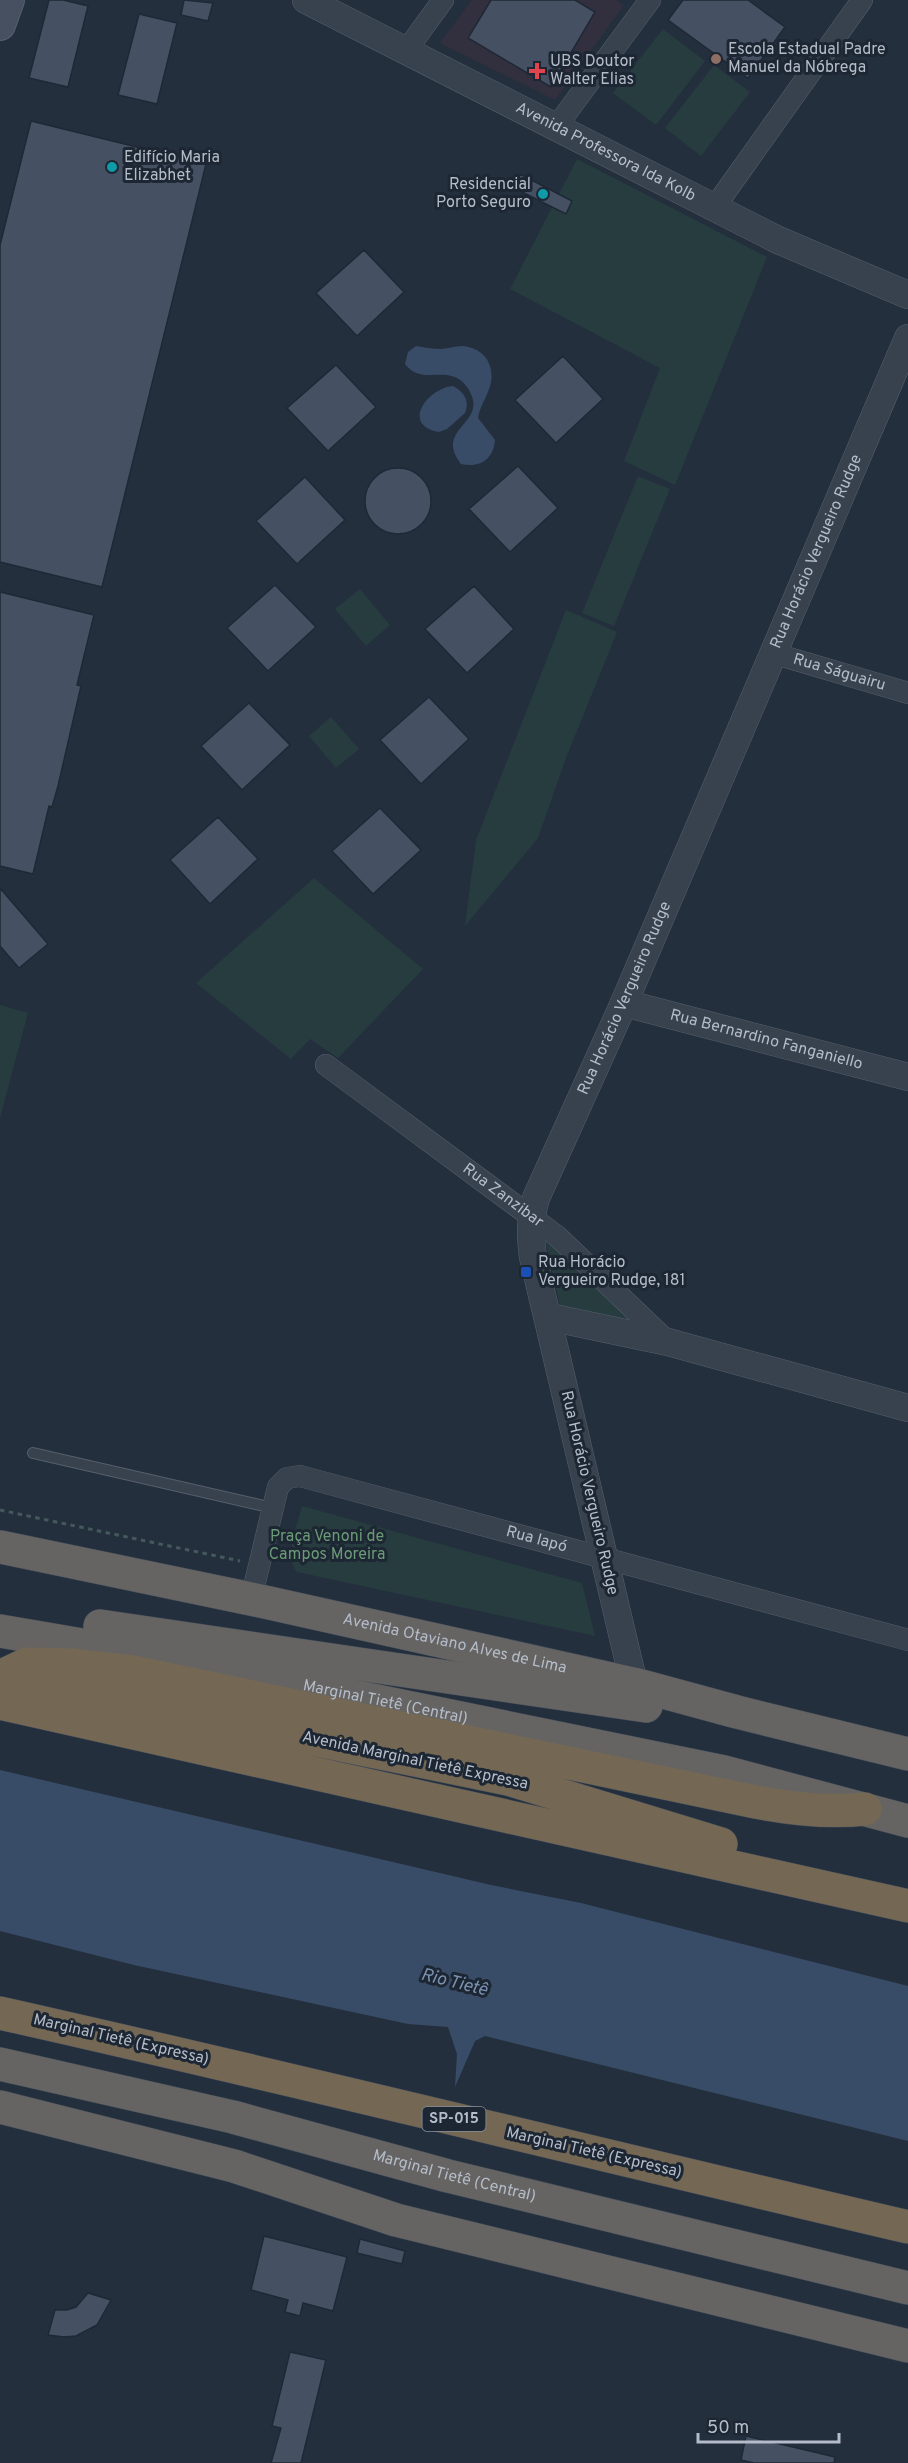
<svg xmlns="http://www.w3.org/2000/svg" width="908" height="2463" viewBox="0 0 908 2463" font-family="Overpass,sans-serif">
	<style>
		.medical { fill: #32303f }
		.green { fill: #263c3f }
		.water { fill: #394c67 }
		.building { fill: #455162; stroke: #1f2835; stroke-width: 1.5 }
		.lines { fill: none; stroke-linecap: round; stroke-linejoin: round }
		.service-casing { stroke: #565f6c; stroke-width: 12 }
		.minor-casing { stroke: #565f6c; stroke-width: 22 }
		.tertiary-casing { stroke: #565f6c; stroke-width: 28 }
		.secondary-casing { stroke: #565f6c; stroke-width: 32 }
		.trunk-casing { stroke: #434c59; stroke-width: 34 }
		.motorway-casing { stroke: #434c59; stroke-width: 34 }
		.path { stroke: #44595c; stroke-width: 3; stroke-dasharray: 4.5 4.5; stroke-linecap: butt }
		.service { stroke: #38414e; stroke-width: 10 }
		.minor { stroke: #38414e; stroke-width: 21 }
		.tertiary { stroke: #38414e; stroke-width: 27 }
		.secondary { stroke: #465061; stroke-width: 30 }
		.trunk { stroke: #656462; stroke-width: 33 }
		.motorway { stroke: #746855; stroke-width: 33 }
		.education-dot { fill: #8d6e63; stroke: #1d2633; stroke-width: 2 }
		.health-dot { fill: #e0444e; stroke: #1d2633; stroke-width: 2 }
		.culture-dot { fill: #0f9aa8; stroke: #1d2633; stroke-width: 2 }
		.transit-dot { fill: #1a4fb4; stroke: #1d2633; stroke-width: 2 }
		.labels { text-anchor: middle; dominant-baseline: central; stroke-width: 6; stroke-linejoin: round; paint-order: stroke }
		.shield { fill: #1d2633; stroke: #878f9c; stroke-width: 1.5 }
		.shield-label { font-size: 15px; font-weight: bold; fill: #b4bcc9 }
		.poi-label { font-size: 16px; fill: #b4bcc9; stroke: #1d2633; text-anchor: start }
		.street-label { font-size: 16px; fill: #b4bcc9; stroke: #1d2633 }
		.park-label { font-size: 16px; fill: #6b9a76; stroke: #1d2633 }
		.water-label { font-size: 18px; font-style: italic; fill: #7c92b1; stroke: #1d2633 }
	</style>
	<rect width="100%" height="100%" fill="#242f3e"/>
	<path class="medical" d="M472 0H616L624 5 555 100 440 43Z"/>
	<path class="green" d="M663 29 705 61 656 125 613 93Z
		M714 65 750 92 701 156 665 128Z
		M577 159 767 257 675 485 624 461 660 368 510 289Z
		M638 476 670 489 614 626 582 613Z
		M360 589 390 625 366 646 335 609Z
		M566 610 617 632 566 758 538 838 465 926 476 840Z
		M331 717 359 749 336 768 309 736Z
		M314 878 423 969 338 1058 310 1039 291 1059 196 983Z
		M0 1005 28 1013 0 1118Z
		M545 1239 640 1326 560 1306Z
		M302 1506 582 1583 595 1636 297 1572C283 1557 298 1524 302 1506Z"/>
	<path class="water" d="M416 346C424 347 432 349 440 349 447 349 455 346 463 346 483 348 494 363 491 382 489 394 480 405 478 418L495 440C493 460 480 468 461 464 434 429 485 424 471 394 454 358 423 389 405 364L408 352Z
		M453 386C464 392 470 400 465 413L447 429 439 432C400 425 428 388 453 386Z
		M0 1770 491 1885 581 1903 908 1986V2141L485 2036 475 2041 455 2087 457 2054 448 2027 408 2024 134 1965 0 1931Z"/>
	<path class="building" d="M49 0H63L88 6 68 87 29 78Z
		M184 0 213 3 208 21 181 15Z
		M491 0H575L595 12 551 87 468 38Z
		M683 0H748L785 27 748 78 668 20Z
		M139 14 177 23 157 104 118 95Z
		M31 121 206 164 102 587 0 562V245Z
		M520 174 572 201 566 214 514 188Z
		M364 250 404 292 357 336 316 293Z
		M563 356 603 399 556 443 515 400Z
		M336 365 376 407 328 451 287 408Z
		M518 466 558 508 510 552 469 509Z
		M365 501a33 33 0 1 1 66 0a33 33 0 1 1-66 0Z
		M305 477 345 520 297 564 256 521Z
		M275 585 316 627 268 671 227 628Z
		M474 586 514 629 467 673 425 629Z
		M0 592 94 615 77 685 81 686 58 786 52 807 49 806 33 874 0 866Z
		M429 697 469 739 421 784 380 740Z
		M249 703 290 745 242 790 201 746Z
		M380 808 421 850 373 894 332 851Z
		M218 817 258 859 210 904 170 860Z
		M0 888 48 944 19 968 0 946Z
		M264 2236 347 2257 333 2311 303 2303 300 2316 285 2312 288 2300 251 2290Z
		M360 2239 405 2251 402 2264 357 2253Z
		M88 2293 111 2300 97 2325 76 2336 64 2337 48 2335 55 2310H67L76 2307Z
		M290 2352 326 2360 301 2463H271L281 2428 272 2426Z
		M746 2436 835 2457 834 2463H754L741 2460Z"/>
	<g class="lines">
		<defs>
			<path id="service" d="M33 1453 273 1508"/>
			<g id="minor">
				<path d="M406 51 443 0"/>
				<path d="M556 127 650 0"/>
				<path d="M714 208 862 0"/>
				<path id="s1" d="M772 653 908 693"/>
				<path id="s2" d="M326 1065 557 1236 668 1342"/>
				<path id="s3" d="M251 1599 278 1487 287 1478 300 1476 908 1640"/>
			</g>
			<g id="tertiary">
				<path id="s4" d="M306 0 778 240 908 295"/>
				<path id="s5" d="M624 1003 908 1077"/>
				<path d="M549 1317 668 1342 908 1408"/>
				<path id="s6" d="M634 1684 533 1257C530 1235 530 1219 536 1198L624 1003 908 338"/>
			</g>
			<path id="secondary" d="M0 25 9 0"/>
			<g id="trunk">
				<path id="s7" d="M0 1547 251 1599 634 1684 737 1712 908 1754"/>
				<path d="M100 1626 646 1706"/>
				<path id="s8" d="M0 1631 211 1667 724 1772 908 1821"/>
				<path id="s9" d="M0 2064 233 2117 448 2176 908 2288"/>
				<path d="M0 2107 234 2166 396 2220 908 2346"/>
			</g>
			<path id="motorway" d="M4 1675 27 1664 72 1665 133 1672 756 1802C792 1809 829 1813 865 1809
				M19 1679 508 1779 721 1844
				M0 1703 908 1906
				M0 2013C303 2081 605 2156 908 2227"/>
		</defs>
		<use href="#service" class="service-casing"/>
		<use href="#minor" class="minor-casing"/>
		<use href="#tertiary" class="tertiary-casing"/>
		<use href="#secondary" class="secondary-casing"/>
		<use href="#trunk" class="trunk-casing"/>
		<use href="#motorway" class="motorway-casing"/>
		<path class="path" d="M0 1510 240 1561"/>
		<use href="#service" class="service"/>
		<use href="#minor" class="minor"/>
		<use href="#tertiary" class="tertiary"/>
		<use href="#secondary" class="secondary"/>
		<use href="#trunk" class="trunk"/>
		<use href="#motorway" class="motorway"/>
	</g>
	<circle class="education-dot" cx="716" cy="59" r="6"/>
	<path class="health-dot" d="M534 62h6v6h6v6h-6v6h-6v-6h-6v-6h6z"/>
	<g class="culture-dot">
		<circle cx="112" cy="167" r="6"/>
		<circle cx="543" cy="194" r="6"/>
	</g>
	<rect class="transit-dot" x="520" y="1266" width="12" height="12" rx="3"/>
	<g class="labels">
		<rect class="shield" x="422.5" y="2107" width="63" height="24" rx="4.5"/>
		<g class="shield-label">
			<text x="454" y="2119">SP-015</text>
		</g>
		<g class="poi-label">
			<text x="728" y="50">Escola Estadual Padre<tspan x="728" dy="18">Manuel da Nóbrega</tspan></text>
			<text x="550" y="62">UBS Doutor<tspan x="550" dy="18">Walter Elias</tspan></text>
			<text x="124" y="158">Edifício Maria<tspan x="124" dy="18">Elizabhet</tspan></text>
			<text x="531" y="185" text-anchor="end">Residencial<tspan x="531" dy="18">Porto Seguro</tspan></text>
			<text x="538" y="1263">Rua Horácio<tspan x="538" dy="18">Vergueiro Rudge, 181</tspan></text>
		</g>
		<g class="street-label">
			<text stroke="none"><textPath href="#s4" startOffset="336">Avenida Professora Ida Kolb</textPath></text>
			<text stroke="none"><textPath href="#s6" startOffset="1203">Rua Horácio Vergueiro Rudge</textPath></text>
			<text stroke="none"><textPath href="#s1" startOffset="70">Rua Ságuairu</textPath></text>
			<text stroke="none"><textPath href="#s6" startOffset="717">Rua Horácio Vergueiro Rudge</textPath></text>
			<text stroke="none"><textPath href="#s5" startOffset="147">Rua Bernardino Fanganiello</textPath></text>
			<text stroke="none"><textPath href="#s2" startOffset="220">Rua Zanzibar</textPath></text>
			<text transform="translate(589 1493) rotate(77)">Rua Horácio Vergueiro Rudge</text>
			<text stroke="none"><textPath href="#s3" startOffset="386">Rua Iapó</textPath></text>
			<text stroke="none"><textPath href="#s7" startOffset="465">Avenida Otaviano Alves de Lima</textPath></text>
			<text stroke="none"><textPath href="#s8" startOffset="392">Marginal Tietê (Central)</textPath></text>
			<text transform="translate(415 1761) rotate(12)">Avenida Marginal Tietê Expressa</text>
			<text transform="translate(121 2040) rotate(13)">Marginal Tietê (Expressa)</text>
			<text transform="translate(594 2153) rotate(13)">Marginal Tietê (Expressa)</text>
			<text stroke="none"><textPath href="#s9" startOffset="468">Marginal Tietê (Central)</textPath></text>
		</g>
		<g class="park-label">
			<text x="327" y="1537">Praça Venoni de<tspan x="327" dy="18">Campos Moreira</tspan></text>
		</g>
		<g class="water-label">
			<text transform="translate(454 1983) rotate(14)">Rio Tietê</text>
		</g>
	</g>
	<path d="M698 2433v9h141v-9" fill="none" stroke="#b4bcc9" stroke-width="3"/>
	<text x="707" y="2433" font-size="18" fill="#b4bcc9" stroke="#1d2633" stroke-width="4.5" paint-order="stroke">50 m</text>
</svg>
